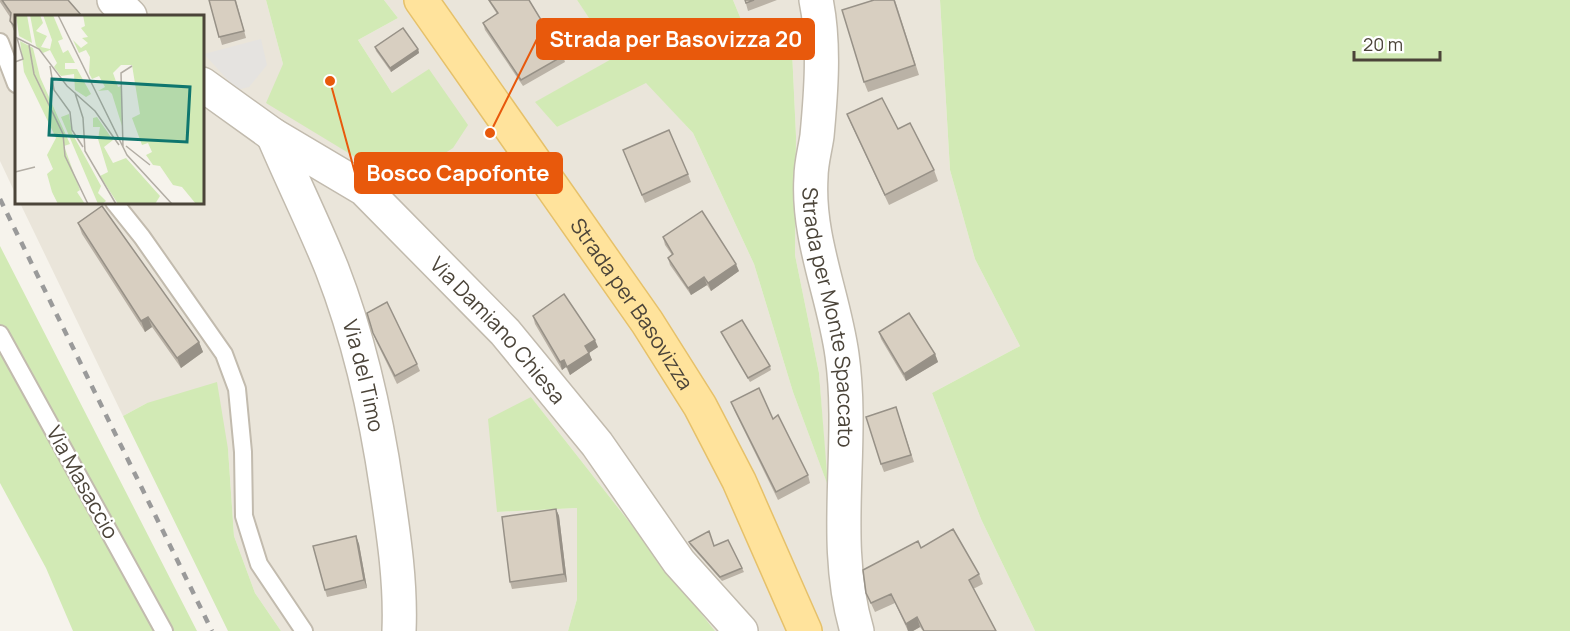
<svg xmlns="http://www.w3.org/2000/svg" width="1570" height="631" viewBox="0 0 1570 631" font-family="Manrope,sans-serif">
	<style>
		.residential { fill: #eae5da }
		.green { fill: #d2eab5 }
		.parking { fill: #e5e3e0 }
		.lines { fill: none; stroke-linecap: round; stroke-linejoin: round }
		.service-casing { stroke: #c2bbae; stroke-width: 20 }
		.minor-casing { stroke: #c2bbae; stroke-width: 36 }
		.primary-casing { stroke: #e6c16a; stroke-width: 36 }
		.service { stroke: #fff; stroke-width: 16 }
		.minor { stroke: #fff; stroke-width: 33 }
		.primary { stroke: #ffe39c; stroke-width: 33 }
		.rail { stroke: #9a9a9a; stroke-width: 4.5; stroke-dasharray: 8 8; stroke-linecap: butt }
		.wall { fill: #bab2a6 }
		.shaded-wall { fill: #979187 }
		.building { fill: #d8cfc1; stroke: #979187; stroke-width: 1.5 }
		.labels { text-anchor: middle; dominant-baseline: central; stroke-width: 4.5; stroke-linejoin: round; paint-order: stroke }
		.street-label { font-size: 21px; fill: #4b4439; stroke: #fff }
		.inset-road { fill: none; stroke: #b2ada4; stroke-width: 1.5 }
		.view { fill: #0f766e; fill-opacity: 0.15; stroke: #0f766e; stroke-width: 3 }
		.inset-edge { fill: none; stroke: #4b4439; stroke-width: 3 }
		.leader { fill: none; stroke: #e8590c; stroke-width: 2 }
		.callout-dot { fill: #e8590c; stroke: #fff; stroke-width: 2 }
		.callout { fill: #e8590c; stroke: #e8590c; stroke-width: 2 }
		.callout-label { font-size: 22px; text-anchor: middle; font-weight: bold; fill: #fff }
	</style>
	<rect width="100%" height="100%" fill="#f6f3ec"/>
	<path class="residential" d="M0 0H266L283 64 398 182 429 70 392 93 358 40 398 18 384 0H577L616 57 536 102 557 127 646 82 693 133 754 264 793 392 827 483 819 373 795 255 796 136 791 29 752 46 733 0H940L950 170 975 259 1020 346 932 393 981 519 1035 631H715L531 397 497 512 577 508V599L568 631H281L255 593 234 536 228 449 147 403 123 416 20 203 202 202V16H16V195L0 161Z"/>
	<path class="green" d="M266 0H384L398 18 358 40 392 93 429 69 468 125 453 148 398 183 266 103 283 64Z
		M577 0H733L752 46 791 29 796 136 795 255 819 373 828 486 793 392 754 264 693 133 646 83 557 127 535 102 615 57Z
		M940 0H1570V631H1035L981 519 932 393 1020 346 975 259 950 170Z
		M0 246 197 631H73L46 568 0 483Z
		M217 382 228 449 234 536 255 593 281 631H228L123 416 147 403Z
		M531 397 715 631H568L577 599V508L497 512 488 419Z"/>
	<path class="parking" d="M261 39 267 65 249 87 237 90 204 54Z"/>
	<g class="lines">
		<defs>
			<path id="service" d="M0 42 16 84
				M114 202 142 237 224 354 237 389 243 452 244 516 259 564 304 631
				M0 334 164 631"/>
			<g id="minor">
				<path d="M114 0 130 16"/>
				<path id="s1" d="M816 0C825 43 821 93 817 136 815 150 811 163 811 177 807 238 834 296 842 355 855 447 830 541 857 631"/>
				<path id="s2" d="M202 84 273 135 364 189 505 332 597 444 679 562 741 631"/>
				<path id="s3" d="M273 135C292 180 314 224 332 269 360 341 376 414 387 490 394 537 401 584 399 631"/>
			</g>
			<g id="primary">
				<path id="s4" d="M421 0 647 322 700 406 739 481 805 631"/>
			</g>
		</defs>
		<use href="#service" class="service-casing"/>
		<use href="#minor" class="minor-casing"/>
		<use href="#primary" class="primary-casing"/>
		<use href="#service" class="service"/>
		<use href="#minor" class="minor"/>
		<use href="#primary" class="primary"/>
		<path class="rail" d="M0 199 212 631"/>
	</g>
	<path class="wall" d="M0 0H68L16 16V34L14 31 10 21V17L0 2Z
		M209 0H236L246 38 222 45Z
		M488 0H529L563 56 565 62 523 86 485 30 483 23 497 14Z
		M745 0H777L748 11Z
		M895 0 919 75 868 92 864 82Z
		M375 47 418 49 419 53 391 72 376 51Z
		M847 114 898 129 934 170 938 181 889 205 851 124Z
		M623 150 688 174 691 182 645 203Z
		M78 223 199 342 203 352 181 368 152 327 145 332 82 234Z
		M663 237 739 271 711 291 707 285 691 295 670 265 668 258 672 255 665 245Z
		M533 316 598 347 589 353 592 360 570 375 566 367 562 370 535 324Z
		M721 332 770 366 771 370 750 382Z
		M879 332 935 354 938 362 906 381 881 339Z
		M373 333 417 364 420 371 397 384 376 341Z
		M731 402 773 419 808 475 810 483 778 500 734 410Z
		M896 407 914 462 884 472 881 464Z
		M556 509 559 516 567 582 512 589 510 582Z
		M356 536 359 544 367 588 327 597 325 590Z
		M689 542 714 546 742 568 744 572 722 581 690 545Z
		M921 548 979 574 983 584 973 589 996 631H923L920 627 913 631H908L895 603 875 612 866 593Z"/>
	<path class="shaded-wall" d="M418 49 419 53 391 72 390 68Z
		M736 264 739 271 711 291 708 283Z
		M704 277 707 285 691 295 688 288Z
		M148 317 152 327 145 332 141 321Z
		M595 340 598 347 589 353 592 360 570 375 567 367 585 346Z
		M199 342 203 352 181 368 177 358Z
		M935 354 938 362 906 381 904 374Z
		M564 360 566 367 562 370 560 362Z
		M556 509 559 516 567 582 564 574Z
		M356 536 359 544 367 588 364 580Z
		M917 617 920 627 913 631H908L906 624Z"/>
	<path class="building" d="M2 0H68L82 16H16V28L10 21 11 13Z
		M209 0H235L244 31 219 37Z
		M489 0H529L563 56 521 80 483 23 498 13Z
		M745 0H754L746 3Z
		M874 0H894L915 65 864 82 842 10Z
		M403 28 418 49 390 68 375 47Z
		M882 98 898 129 910 123 934 170 885 195 847 114Z
		M669 130 688 174 642 195 623 150Z
		M102 206 199 342 177 358 148 317 141 321 78 223Z
		M702 211 736 264 708 283 704 277 688 288 668 258 673 254 663 237Z
		M564 294 595 340 585 346 589 353 567 367 564 360 560 362 533 316Z
		M387 302 417 364 395 376 373 333 367 313Z
		M909 313 935 354 904 374 879 332Z
		M742 320 770 366 748 378 721 332Z
		M759 388 773 419 778 415 808 475 776 492 731 402Z
		M896 407 911 455 881 464 866 417Z
		M556 509 564 574 510 582 502 517Z
		M953 529 979 574 969 580 996 631H924L917 617 906 624 891 594 871 603 866 593 863 570 918 541 921 548Z
		M709 531 714 546 728 540 742 568 720 577 689 542Z
		M356 536 364 580 325 590 313 546Z"/>
	<g class="labels">
		<g class="street-label">
			<text stroke="none"><textPath href="#s4" startOffset="370">Strada per Basovizza</textPath></text>
			<text stroke="none"><textPath href="#s1" startOffset="320">Strada per Monte Spaccato</textPath></text>
			<text stroke="none"><textPath href="#s2" startOffset="388">Via Damiano Chiesa</textPath></text>
			<text stroke="none"><textPath href="#s3" startOffset="258">Via del Timo</textPath></text>
			<text transform="translate(83 482) rotate(61)">Via Masaccio</text>
		</g>
	</g>
	<g transform="translate(15 15)">
		<rect width="189" height="189" fill="#f6f3ec"/>
		<path d="M1 0H12L17 28 4 21ZM15 0H25L28 8 21 16 32 21 26 32 35 34 37 25 28 0H38L48 24 43 26 48 38 53 35 60 48H50V54H62L76 79 71 82 60 75 59 59 46 61 39 52 42 48 35 35 28 38 21 31ZM68 0H189V189H181L167 172 158 170 145 151 138 150 131 140 137 137 133 128 127 130 117 103 125 99 117 50H106L98 58 103 72 106 71 107 111 97 79 93 75 83 76 90 72 84 61 77 64 74 58 75 42 71 35 64 38 58 25 66 33 73 28 67 23 73 22 66 13 70 11ZM5 26 18 33 25 62 55 129 49 131 65 175 62 177 70 189H43L37 177 32 159 38 154 32 140 41 123 9 57ZM54 99 57 118 86 171 83 178 91 186 87 189H83L46 102ZM82 102 98 125 89 132 98 148 111 143 145 181 140 189H103L85 161 93 157 83 124 85 112H78V103Z" fill="#d2eab5"/>
		<path class="inset-road" d="M43 0 112 140 157 189M14 30 19 59 48 119 50 141 73 189M0 47 8 44 2 23 24 34 52 71 80 96 104 130M35 51 39 75 55 97 57 115 68 132M60 78 68 103 70 136 101 189M111 131 135 150M108 132 106 58 117 51M0 157 20 152"/>
		<path class="view" d="M37 64 175 72 172 127 34 120Z"/>
		<rect width="189" height="189" class="inset-edge"/>
	</g>
	<path class="leader" d="M490 133L537 39M330 81L355 173"/>
	<g class="callout-dot">
		<circle cx="490" cy="133" r="6"/>
		<circle cx="330" cy="81" r="6"/>
	</g>
	<g class="callout">
		<rect x="537" y="19" width="277" height="40" rx="6"/>
		<rect x="355" y="153" width="207" height="40" rx="6"/>
	</g>
	<g class="callout-label">
		<text x="676" y="47">Strada per Basovizza 20</text>
		<text x="458" y="181">Bosco Capofonte</text>
	</g>
	<path d="M1354 51v9h86v-9" fill="none" stroke="#4b4439" stroke-width="3"/>
	<text x="1363" y="51" font-size="18" fill="#4b4439" stroke="#ffffff" stroke-width="4.5" paint-order="stroke">20 m</text>
</svg>
